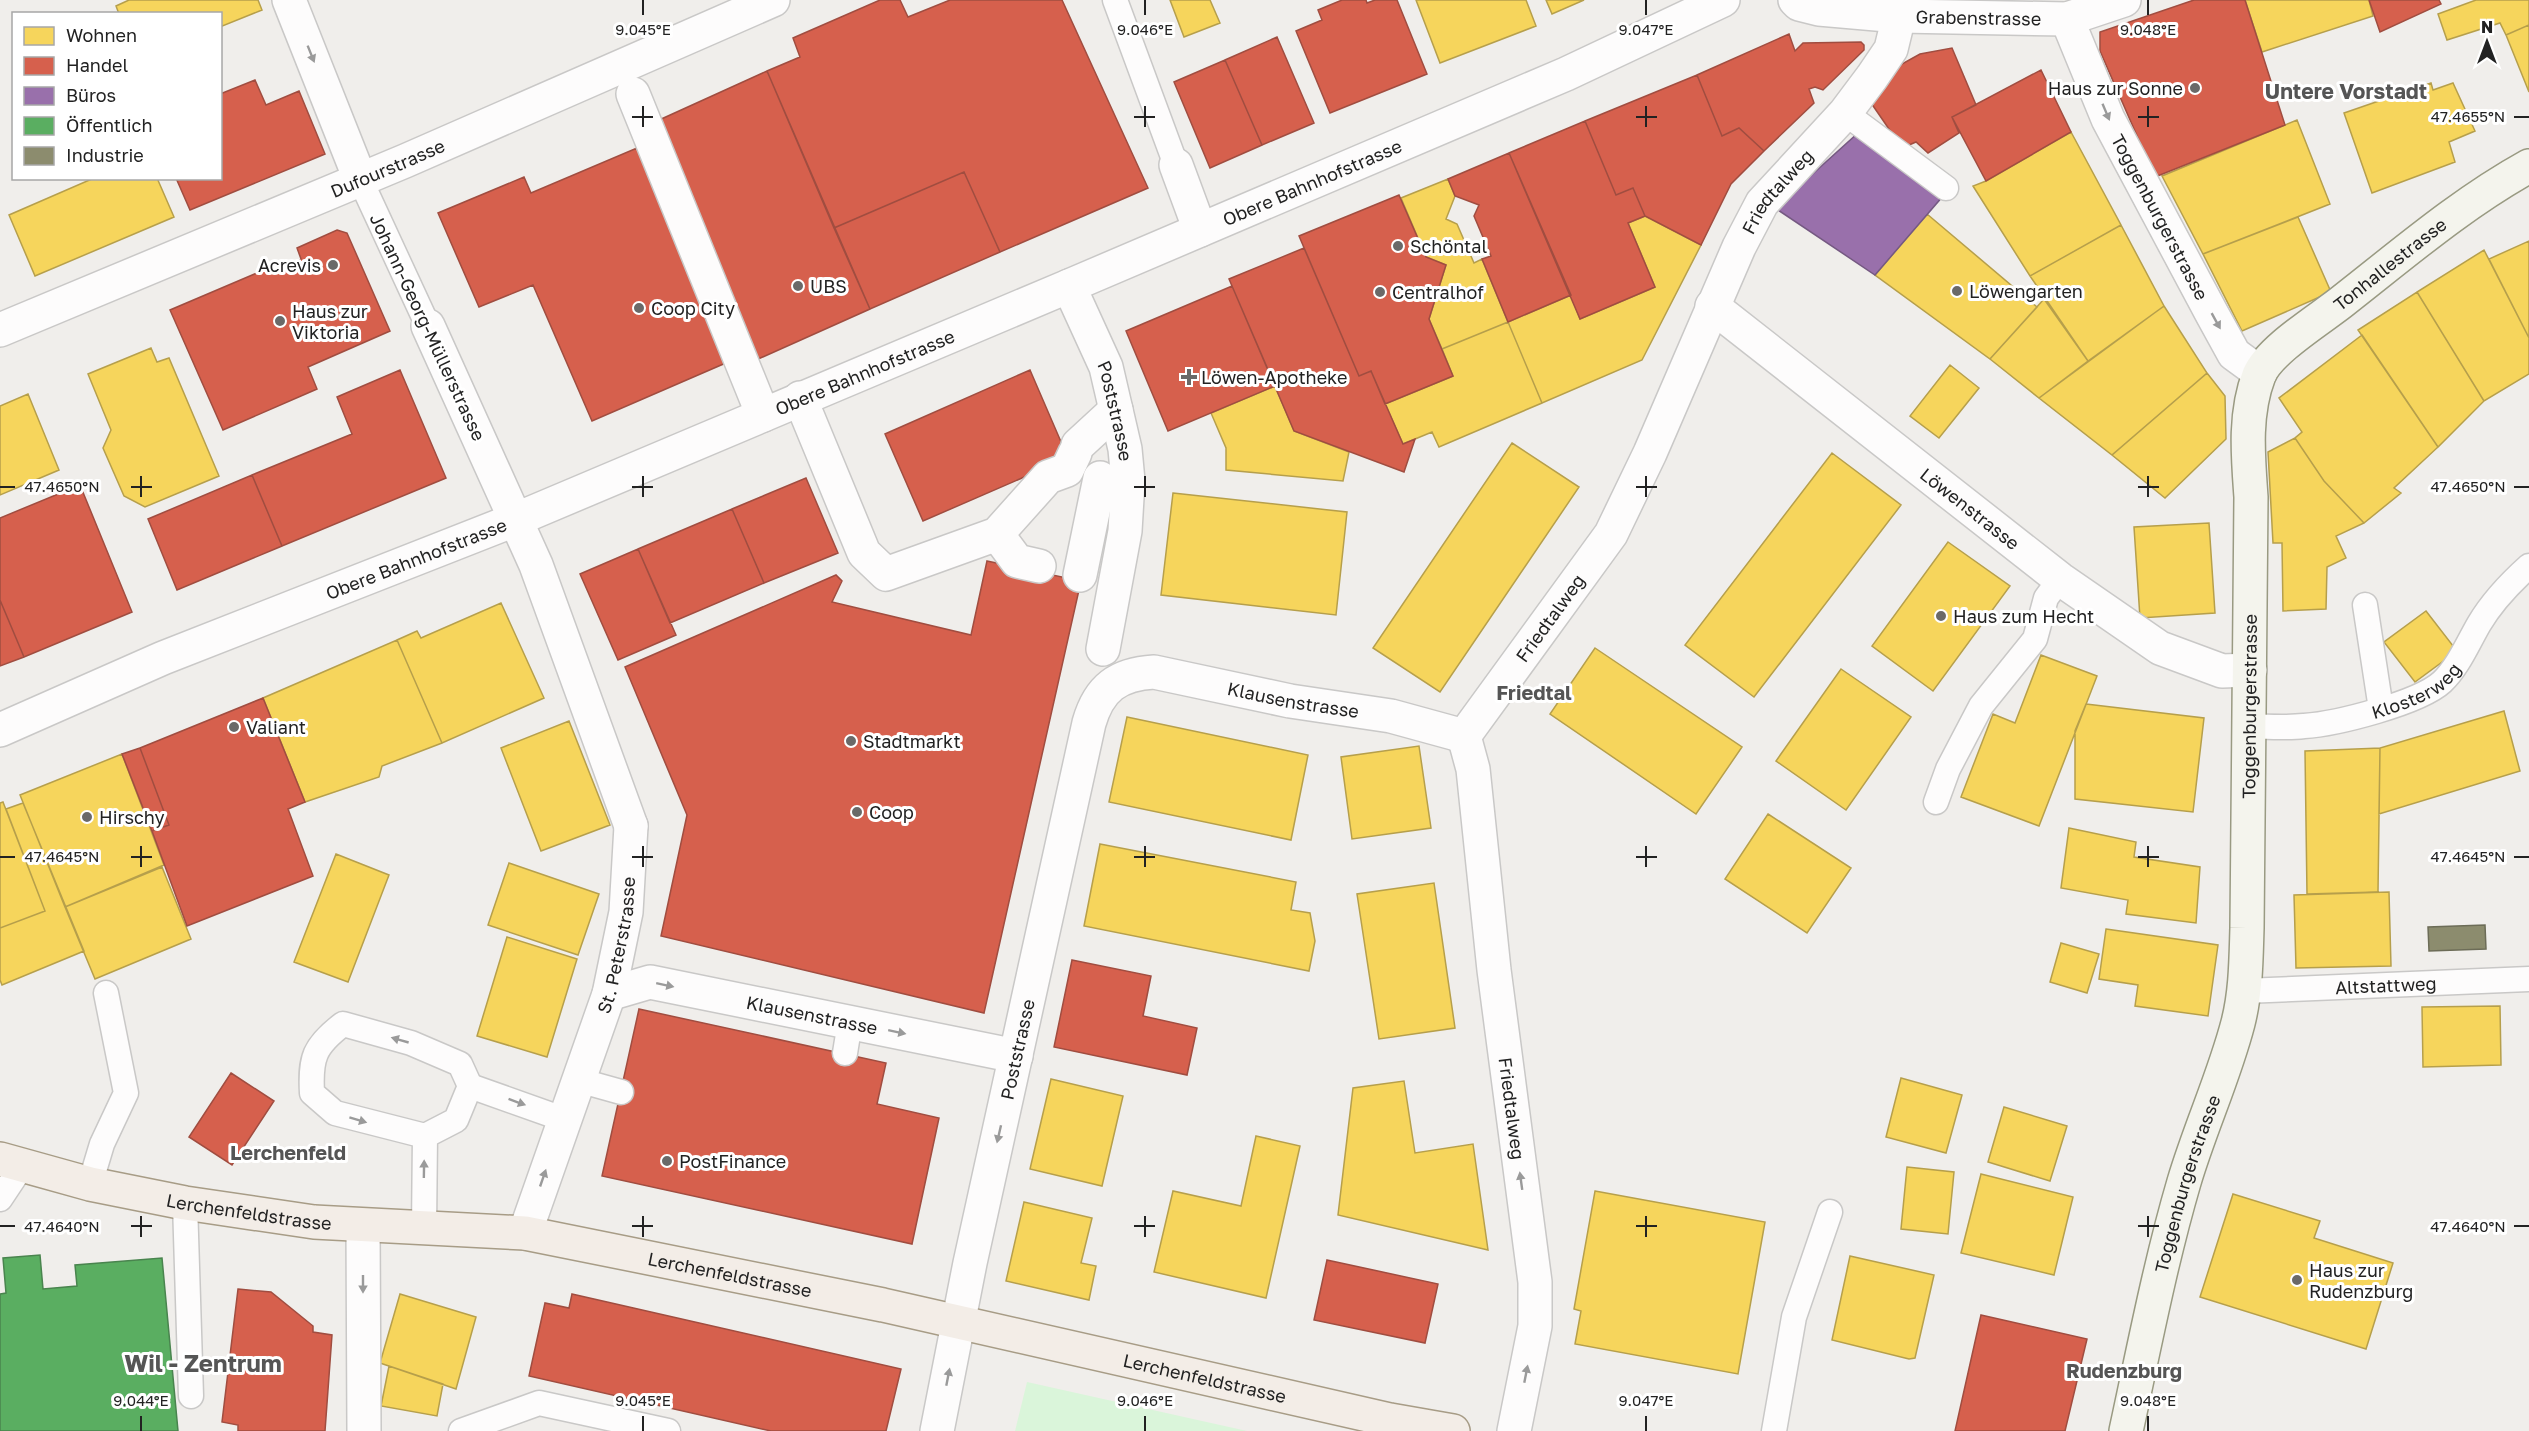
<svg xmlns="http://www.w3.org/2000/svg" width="2529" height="1431" viewBox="0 0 2529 1431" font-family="'Golos Text',sans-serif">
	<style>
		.park { fill: #daf5da }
		.homes { fill: #f6d55c; stroke: #b69f4b; stroke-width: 1.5 }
		.shops { fill: #d6604d; stroke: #a04d40; stroke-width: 1.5 }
		.offices { fill: #9970ab; stroke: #755982; stroke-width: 1.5 }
		.public { fill: #5aae61; stroke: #49844e; stroke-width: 1.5 }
		.industry { fill: #8c8c6e; stroke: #6c6c57; stroke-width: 1.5 }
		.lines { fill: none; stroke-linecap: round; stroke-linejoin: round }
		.service-casing { stroke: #c9c8c7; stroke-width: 27 }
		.pedestrian-casing { stroke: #c9c8c7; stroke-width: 36 }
		.minor-casing { stroke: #c9c8c7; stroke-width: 36 }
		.tertiary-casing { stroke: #c9c8c7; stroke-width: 36 }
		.secondary-casing { stroke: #999a82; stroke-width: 36 }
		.primary-casing { stroke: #a79c86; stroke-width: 36 }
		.service { stroke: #fdfcfc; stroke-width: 24 }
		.pedestrian { stroke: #fdfcfc; stroke-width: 33 }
		.minor { stroke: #fdfcfc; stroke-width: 33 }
		.tertiary { stroke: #fdfcfc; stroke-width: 33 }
		.secondary { stroke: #f4f4ed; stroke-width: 33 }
		.primary { stroke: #f3ede7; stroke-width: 33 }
		.oneway { fill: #9a9a9a }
		.ticks { fill: none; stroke: #222; stroke-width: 2 }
		.poi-dot { fill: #6a6968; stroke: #fff; stroke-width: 2 }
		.labels { text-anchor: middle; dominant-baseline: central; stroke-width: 6; stroke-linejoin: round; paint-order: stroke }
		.street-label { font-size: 18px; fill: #222; stroke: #fff }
		.poi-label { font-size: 18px; fill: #222; stroke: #fff; text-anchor: start }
		.neighbourhood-label { font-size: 20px; font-weight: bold; fill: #555; stroke: #fff }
		.quarter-label { font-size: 21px; font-weight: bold; fill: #555; stroke: #fff }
		.district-label { font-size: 24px; font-weight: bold; fill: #555; stroke: #fff }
		.ticks-label { font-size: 15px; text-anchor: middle; fill: #222; stroke: #fff; stroke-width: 6; stroke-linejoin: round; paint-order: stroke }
	</style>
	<rect width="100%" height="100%" fill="#f0eeeb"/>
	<path class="park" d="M1027 1382 1247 1431H1015Z"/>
	<path class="homes" d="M129 0H258L262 10 220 27V14H119L116 6Z
		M1170 0H1210L1220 23 1184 37Z
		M1416 0H1526L1536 26 1440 63Z
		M1546 0H1584L1552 14Z
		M2245 0H2369L2373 16 2262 52Z
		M2476 0H2529V25L2506 35 2500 23 2447 40 2438 14Z
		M2529 25V92L2506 35Z
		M2431 83 2433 90 2453 83 2475 131 2449 142 2455 162 2372 193 2344 113Z
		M2297 120 2330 204 2203 254 2162 176Z
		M2071 132 2121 225 2030 276 1973 186 1986 181Z
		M94 178H157L174 217 35 276 9 215Z
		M1448 179 1455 196 1446 219 1457 224 1474 263 1482 259 1508 322 1442 349 1429 319 1446 265 1426 257 1401 198Z
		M1927 214 2037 307 1990 359 1875 275Z
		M1645 216 1701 245 1642 360 1542 403 1508 322 1571 295 1580 319 1655 287 1628 223Z
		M2298 217 2331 292 2242 331 2203 254Z
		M2121 225 2164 306 2088 361 2030 276Z
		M2529 241V338L2489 259Z
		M2484 250 2529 338V374L2484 401 2417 292Z
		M2417 292 2484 401 2438 447 2358 330Z
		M2044 299 2088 361 2039 398 1990 359Z
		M2164 306 2207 373 2112 455 2039 398Z
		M1508 322 1542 403 1439 447 1432 432 1403 444 1385 404 1453 376 1442 349Z
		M2362 335 2438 447 2394 488 2401 493 2364 523 2324 481 2295 438 2302 432 2279 398Z
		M151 348 157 362 169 358 219 476 145 507 124 496 103 448 111 430 88 374Z
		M1950 365 1979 388 1939 438 1910 416Z
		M2207 373 2225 396 2226 439 2165 498 2112 455Z
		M1275 386 1294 431 1349 452 1343 481 1226 470V448L1211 413Z
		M28 394 59 470 0 495V406Z
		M2295 438 2324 481 2364 523 2336 536 2346 558 2327 567 2326 609 2283 611 2282 543H2273L2268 452Z
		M1512 443 1579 487 1440 692 1373 648Z
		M1832 453 1901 505 1754 697 1685 645Z
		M1173 493 1347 512 1336 615 1161 595Z
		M2209 523 2215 613 2140 618 2134 527Z
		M1948 542 2010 586 1933 691 1872 646Z
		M501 603 544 698 442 743 397 640 417 631 421 638Z
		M2426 611 2457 651 2415 682 2384 642Z
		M397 640 442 743 382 766 379 777 305 802 263 698Z
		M1595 648 1742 747 1696 814 1550 714Z
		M2041 655 2097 676 2039 826 1961 797 1993 714 2015 723Z
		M1841 669 1911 717 1846 810 1776 761Z
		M2086 704 2204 718 2193 812 2075 799V731Z
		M2504 711 2520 771 2379 814 2380 748Z
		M1127 717 1308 755 1291 840 1109 802Z
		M569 721 610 825 541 851 501 748Z
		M1419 746 1431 828 1352 839 1341 757Z
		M2380 748 2378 892 2307 894 2305 751Z
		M122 754 164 865 65 907 20 795Z
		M3 802 45 911 0 928V803Z
		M23 803 84 951 2 985 0 980V928L45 911 6 809Z
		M1768 814 1851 868 1807 933 1725 879Z
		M2069 828 2136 842 2134 857 2200 867 2196 923 2126 914 2128 900 2061 888Z
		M1100 844 1296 882 1291 910 1310 913 1315 941 1309 971 1084 926Z
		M336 854 389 875 348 982 294 962Z
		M509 863 599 894 578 955 488 925Z
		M162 867 191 939 95 979 65 907Z
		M1434 883 1455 1028 1379 1039 1357 894Z
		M2389 892 2391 966 2296 968 2294 895Z
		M2106 929 2218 945 2208 1016 2135 1006 2138 985 2099 979Z
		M507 937 577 959 547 1057 477 1036Z
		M2061 943 2099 954 2087 993 2050 982Z
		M2500 1006 2501 1065 2423 1067 2422 1007Z
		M1901 1078 1962 1095 1946 1153 1886 1137Z
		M1051 1079 1123 1096 1102 1186 1030 1169Z
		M1404 1081 1415 1153 1473 1144 1488 1250 1338 1215 1353 1088Z
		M2004 1107 2067 1126 2050 1181 1988 1162Z
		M1256 1136 1300 1146 1266 1298 1154 1272 1173 1191 1241 1206Z
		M1907 1167 1954 1172 1948 1234 1901 1229Z
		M1981 1174 2073 1197 2054 1275 1961 1253Z
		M1595 1191 1765 1222 1738 1374 1575 1344 1581 1311 1574 1309Z
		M2233 1194 2320 1221 2314 1238 2393 1263 2366 1349 2200 1297Z
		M1024 1202 1092 1218 1081 1263 1096 1266 1089 1300 1006 1281Z
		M1850 1256 1934 1275 1915 1358 1909 1359 1832 1340Z
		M400 1294 476 1317 456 1389 380 1363Z
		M389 1366 443 1384 437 1416 381 1406Z"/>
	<path class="shops" d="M880 0H900L908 17 950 0H1062L1148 188 1000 252 964 172 834 228 767 71 800 57 793 38Z
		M1342 0H1366L1367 3 1375 0H1397L1427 74 1330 113 1296 31 1322 20 1318 10Z
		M2194 0H2245L2285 125 2155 177 2100 51V32Z
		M2369 0H2439L2441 4 2380 32Z
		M1789 34 1795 51 1803 43 1861 42 1864 45V50L1823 90 1815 87 1809 89 1814 103 1764 151 1739 128 1722 136 1697 75Z
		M1277 37 1314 123 1262 145 1225 60Z
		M1952 48 1976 105 1952 117 1959 133 1928 153 1916 142 1902 148 1867 97 1891 70 1920 54Z
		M1225 60 1262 145 1210 168 1174 82Z
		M2041 70 2071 132 1986 181 1952 117Z
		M767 71 870 309 756 360 657 121Z
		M1697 75 1722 136 1739 128 1764 151 1731 184 1701 245 1645 216 1633 188 1616 195 1585 121Z
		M255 80 266 105 299 91 325 154 190 210 176 178H220V94Z
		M1585 121 1616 195 1633 188 1645 216 1628 223 1655 287 1580 319 1509 153Z
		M637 148 728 362 592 421 533 285 479 307 438 213 524 177 531 193Z
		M1509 153 1571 295 1508 322 1482 259 1491 256 1474 216 1479 205 1455 196 1448 179Z
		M964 172 1000 252 870 309 834 228Z
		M1399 195 1426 257 1446 265 1429 319 1453 376 1385 404 1371 371 1359 376 1299 236Z
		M337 230 347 233 390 331 308 367 317 389 223 430 170 310 271 267 272 271 301 259 297 248Z
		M1304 248 1359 376 1371 371 1403 444 1415 439 1404 472 1294 431 1229 279Z
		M1232 286 1275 386 1168 431 1126 331Z
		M400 370 446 478 282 546 252 475 352 434 337 397Z
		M1030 370 1068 458 923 521 885 434Z
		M252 475 282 546 177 590 148 519Z
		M806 478 838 553 764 583 732 509Z
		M80 485 132 612 24 657 0 600V518Z
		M732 509 764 583 670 623 638 549Z
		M638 549 676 635 618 660 580 574Z
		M987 561 1081 581 984 1013 661 936 687 815 625 667 836 575 842 581 832 602 971 635Z
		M0 600 24 657 0 666Z
		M263 698 305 802 288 809 313 876 187 926 152 831 169 825 140 748Z
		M140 748 169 825 152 831 122 754Z
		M1072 960 1151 976 1143 1016 1197 1028 1187 1075 1054 1047Z
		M639 1009 886 1063 877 1104 939 1118 912 1244 602 1176Z
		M231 1073 274 1101 232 1165 189 1137Z
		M1327 1260 1438 1284 1425 1343 1314 1320Z
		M238 1289 271 1292 313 1326V1332L332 1335 325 1431H238V1425L222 1422Z
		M572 1294 901 1369 886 1431H771L529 1376 545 1303 569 1308Z
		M1981 1315 2087 1339 2065 1431H1955Z"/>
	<path class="offices" d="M1858 133 1943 196 1875 275 1775 208Z"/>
	<path class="public" d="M40 1255 43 1289 77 1286 75 1265 162 1258 178 1431H0V1294L6 1293 3 1258Z"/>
	<path class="industry" d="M2485 925 2486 949 2429 951 2428 927Z"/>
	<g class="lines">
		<defs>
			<g id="service">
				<path d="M1115 0 1176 165"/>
				<path d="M1845 113 1946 188"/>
				<path d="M360 179 428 326"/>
				<path d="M2365 605 2381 709"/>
				<path id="s1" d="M2249 726C2268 727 2286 728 2304 726 2336 724 2419 703 2442 682 2458 667 2468 643 2479 624 2492 602 2510 583 2529 566"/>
				<path d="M1936 802 1948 769 1981 706 2035 639 2046 598 2060 579"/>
				<path id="s2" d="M2244 991 2529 979"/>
				<path d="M845 1053 850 1022"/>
				<path d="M578 1080 621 1092"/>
				<path d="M470 1086 563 1119"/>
				<path d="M90 1184 102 1144 126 1093 106 993"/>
				<path d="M0 1199 22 1166"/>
				<path d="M185 1203 191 1396"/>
				<path d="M424 1228 425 1136 456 1120 470 1086 460 1064 411 1043 343 1024C314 1046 310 1058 312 1093L335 1113 425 1136"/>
				<path d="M461 1431 539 1403 668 1431"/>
				<path d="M1774 1431 1794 1317 1830 1212"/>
			</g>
			<g id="pedestrian">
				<path d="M633 94 763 415"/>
				<path d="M1176 165 1200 230"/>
				<path id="s3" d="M1069 286 1106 367 1125 449 1128 481 1125 531 1103 649"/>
				<path d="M428 326 536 565 631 826"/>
				<path d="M800 398 864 553 886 574 997 534 1048 477 1067 470 1075 453"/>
				<path d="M1078 445 1116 410"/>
				<path d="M997 534 1017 561 1039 566"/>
				<path d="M1080 575 1100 478"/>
				<path id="s4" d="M0 730 163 658 517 519 1069 286 1566 74 1723 0"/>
			</g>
			<g id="minor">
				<path id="s5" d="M1712 306 2060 579 2160 648 2222 671 2250 670"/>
				<path id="s6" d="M1464 736 1611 534 1650 453 1739 247 1762 203 1845 113 1872 77 1891 49 1899 16"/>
				<path id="s7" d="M1464 736 1473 769 1494 970 1535 1282V1326L1514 1431"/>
				<path id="s8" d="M609 994 650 982 1016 1056"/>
				<path d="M363 1226 364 1431"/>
				<path id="s9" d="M525 1233 609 994 626 912 631 826"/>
				<path id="s10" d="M937 1431 970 1263 1089 723C1099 688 1118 674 1154 672L1290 701 1391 716 1464 736"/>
			</g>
			<g id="tertiary">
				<path d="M289 0 360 179"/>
				<path id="s11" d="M1795 0 1799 4 1819 9 1899 16 2067 19 2124 0"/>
				<path id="s12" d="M2067 19 2108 119 2212 314 2234 354 2260 373"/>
				<path id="s13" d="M0 330 405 161 773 0"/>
			</g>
			<g id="secondary">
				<path id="s14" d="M2126 1431C2144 1348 2160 1264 2184 1182 2200 1128 2224 1077 2238 1023 2246 992 2246 959 2247 928L2251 497C2248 456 2244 414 2259 375 2270 349 2322 318 2344 300 2404 253 2462 203 2529 166"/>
			</g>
			<g id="primary">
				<path id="s15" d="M0 1159 90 1184 185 1203 314 1222 525 1233 883 1305 1390 1420 1453 1431"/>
			</g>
		</defs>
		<use href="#service" class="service-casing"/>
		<use href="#pedestrian" class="pedestrian-casing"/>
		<use href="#minor" class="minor-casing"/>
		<use href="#tertiary" class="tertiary-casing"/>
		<use href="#secondary" class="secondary-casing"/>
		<use href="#primary" class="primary-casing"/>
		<use href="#service" class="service"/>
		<use href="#pedestrian" class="pedestrian"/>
		<use href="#minor" class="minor"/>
		<use href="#tertiary" class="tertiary"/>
		<use href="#secondary" class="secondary"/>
		<use href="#primary" class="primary"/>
	</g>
	<defs><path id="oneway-solid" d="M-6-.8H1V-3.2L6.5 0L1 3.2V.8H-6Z" transform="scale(1.5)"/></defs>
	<g class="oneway">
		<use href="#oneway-solid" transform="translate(311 54) rotate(68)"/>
		<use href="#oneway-solid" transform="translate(2106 112) rotate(67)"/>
		<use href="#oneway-solid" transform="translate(2216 321) rotate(61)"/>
		<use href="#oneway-solid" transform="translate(665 985) rotate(12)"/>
		<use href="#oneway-solid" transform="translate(897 1032) rotate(12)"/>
		<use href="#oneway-solid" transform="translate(400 1040) rotate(-164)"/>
		<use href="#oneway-solid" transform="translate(517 1102) rotate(20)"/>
		<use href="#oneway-solid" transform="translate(358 1120) rotate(17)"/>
		<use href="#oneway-solid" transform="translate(999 1134) rotate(103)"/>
		<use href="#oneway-solid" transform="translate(424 1169) rotate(-89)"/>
		<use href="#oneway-solid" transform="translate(543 1178) rotate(-71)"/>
		<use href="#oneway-solid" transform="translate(1521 1181) rotate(-98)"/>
		<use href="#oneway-solid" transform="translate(363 1284) rotate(90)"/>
		<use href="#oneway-solid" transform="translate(1526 1374) rotate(-79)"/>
		<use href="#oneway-solid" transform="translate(948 1377) rotate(-79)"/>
	</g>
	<path class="ticks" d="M643 0V15M1145 0V15M1646 0V15M2148 0V15M643 106V127M1145 106V127M1646 106V127M2148 106V127M632 117H653M1134 117H1155M1636 117H1657M2138 117H2159M2514 117H2529M141 476V497M643 476V497M1145 476V497M1646 476V497M2148 476V497M0 487H15M131 487H152M632 487H653M1134 487H1155M1636 487H1657M2138 487H2159M2514 487H2529M141 846V867M643 846V867M1145 846V867M1646 846V867M2148 846V867M0 857H15M131 857H152M632 857H653M1134 857H1155M1636 857H1657M2138 857H2159M2514 857H2529M141 1216V1237M643 1216V1237M1145 1216V1237M1646 1216V1237M2148 1216V1237M0 1226H15M131 1226H152M632 1226H653M1134 1226H1155M1636 1226H1657M2138 1226H2159M2514 1226H2529M141 1416V1431M643 1416V1431M1145 1416V1431M1646 1416V1431M2148 1416V1431"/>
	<g class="poi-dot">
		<circle cx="2195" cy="88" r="6"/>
		<circle cx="1398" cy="246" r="6"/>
		<circle cx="333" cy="265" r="6"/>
		<circle cx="798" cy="286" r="6"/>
		<circle cx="1957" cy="291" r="6"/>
		<circle cx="1380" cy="292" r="6"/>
		<circle cx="639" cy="308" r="6"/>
		<circle cx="280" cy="321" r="6"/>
		<path d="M1186 368h6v6h6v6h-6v6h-6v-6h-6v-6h6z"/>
		<circle cx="1941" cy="616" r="6"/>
		<circle cx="234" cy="727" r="6"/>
		<circle cx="851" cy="741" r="6"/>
		<circle cx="857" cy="812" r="6"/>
		<circle cx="87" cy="817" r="6"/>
		<circle cx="667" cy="1161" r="6"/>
		<circle cx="2297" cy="1280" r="6"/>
	</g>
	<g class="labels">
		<g class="street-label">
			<text stroke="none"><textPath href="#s11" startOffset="186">Grabenstrasse</textPath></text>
			<text stroke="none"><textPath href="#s13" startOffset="420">Dufourstrasse</textPath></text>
			<text stroke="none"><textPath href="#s4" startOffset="1422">Obere Bahnhofstrasse</textPath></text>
			<text stroke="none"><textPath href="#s6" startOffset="632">Friedtalweg</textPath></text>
			<text stroke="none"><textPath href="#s12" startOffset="219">Toggenburgerstrasse</textPath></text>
			<text stroke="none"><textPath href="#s14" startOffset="1246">Tonhallestrasse</textPath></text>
			<text transform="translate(428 327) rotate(65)">Johann-Georg-Müllerstrasse</text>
			<text stroke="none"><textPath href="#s4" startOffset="936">Obere Bahnhofstrasse</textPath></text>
			<text stroke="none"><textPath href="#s3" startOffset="134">Poststrasse</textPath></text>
			<text stroke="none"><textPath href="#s5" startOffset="328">Löwenstrasse</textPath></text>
			<text stroke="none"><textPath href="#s4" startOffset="450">Obere Bahnhofstrasse</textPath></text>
			<text stroke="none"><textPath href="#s6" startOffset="146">Friedtalweg</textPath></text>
			<text stroke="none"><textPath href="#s1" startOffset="174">Klosterweg</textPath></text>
			<text stroke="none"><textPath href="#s10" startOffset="956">Klausenstrasse</textPath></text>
			<text stroke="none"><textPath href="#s14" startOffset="741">Toggenburgerstrasse</textPath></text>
			<text stroke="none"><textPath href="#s9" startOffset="303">St. Peterstrasse</textPath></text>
			<text stroke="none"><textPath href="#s2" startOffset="142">Altstattweg</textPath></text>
			<text stroke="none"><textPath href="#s8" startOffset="208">Klausenstrasse</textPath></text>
			<text stroke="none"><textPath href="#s10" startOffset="390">Poststrasse</textPath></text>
			<text stroke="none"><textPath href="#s7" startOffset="376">Friedtalweg</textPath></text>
			<text stroke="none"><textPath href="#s14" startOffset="255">Toggenburgerstrasse</textPath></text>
			<text stroke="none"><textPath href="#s15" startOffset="255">Lerchenfeldstrasse</textPath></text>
			<text stroke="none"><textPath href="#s15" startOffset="741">Lerchenfeldstrasse</textPath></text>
			<text stroke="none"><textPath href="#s15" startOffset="1227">Lerchenfeldstrasse</textPath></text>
		</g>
		<g class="poi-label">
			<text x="2183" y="88" text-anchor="end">Haus zur Sonne</text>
			<text x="1410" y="246">Schöntal</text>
			<text x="321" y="265" text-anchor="end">Acrevis</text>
			<text x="810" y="286">UBS</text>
			<text x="1969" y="291">Löwengarten</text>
			<text x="1392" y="292">Centralhof</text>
			<text x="651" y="308">Coop City</text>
			<text x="292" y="311">Haus zur<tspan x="292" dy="21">Viktoria</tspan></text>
			<text x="1201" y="377">Löwen-Apotheke</text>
			<text x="1953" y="616">Haus zum Hecht</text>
			<text x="246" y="727">Valiant</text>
			<text x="863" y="741">Stadtmarkt</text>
			<text x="869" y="812">Coop</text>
			<text x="99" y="817">Hirschy</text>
			<text x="679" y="1161">PostFinance</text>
			<text x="2309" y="1270">Haus zur<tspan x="2309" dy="21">Rudenzburg</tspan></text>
		</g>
		<g class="neighbourhood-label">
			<text x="1534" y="692">Friedtal</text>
			<text x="288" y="1152">Lerchenfeld</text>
			<text x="2124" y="1370">Rudenzburg</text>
		</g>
		<g class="quarter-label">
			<text x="2346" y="91">Untere Vorstadt</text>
		</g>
		<g class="district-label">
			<text x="203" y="1362">Wil - Zentrum</text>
		</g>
	</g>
	<g class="ticks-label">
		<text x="643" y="35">9.045°E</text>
		<text x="1145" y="35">9.046°E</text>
		<text x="1646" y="35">9.047°E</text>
		<text x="2148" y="35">9.048°E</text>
		<text x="2468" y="122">47.4655°N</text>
		<text x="62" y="492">47.4650°N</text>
		<text x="2468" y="492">47.4650°N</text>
		<text x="62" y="862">47.4645°N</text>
		<text x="2468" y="862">47.4645°N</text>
		<text x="62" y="1232">47.4640°N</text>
		<text x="2468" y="1232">47.4640°N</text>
		<text x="141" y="1406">9.044°E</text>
		<text x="643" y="1406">9.045°E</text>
		<text x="1145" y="1406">9.046°E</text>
		<text x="1646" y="1406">9.047°E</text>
		<text x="2148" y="1406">9.048°E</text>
	</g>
	<rect x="12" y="12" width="210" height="168" fill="#ffffff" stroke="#a7a7a7" stroke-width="1.5"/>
	<rect x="24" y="27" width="30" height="18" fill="#f6d55c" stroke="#a7a7a7" stroke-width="1.5"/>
	<text x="66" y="42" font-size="18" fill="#222222">Wohnen</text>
	<rect x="24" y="57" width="30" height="18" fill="#d6604d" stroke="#a7a7a7" stroke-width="1.5"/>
	<text x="66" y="72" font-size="18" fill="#222222">Handel</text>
	<rect x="24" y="87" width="30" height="18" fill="#9970ab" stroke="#a7a7a7" stroke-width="1.5"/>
	<text x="66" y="102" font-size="18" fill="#222222">Büros</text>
	<rect x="24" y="117" width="30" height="18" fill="#5aae61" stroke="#a7a7a7" stroke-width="1.5"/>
	<text x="66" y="132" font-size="18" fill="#222222">Öffentlich</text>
	<rect x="24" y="147" width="30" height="18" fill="#8c8c6e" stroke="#a7a7a7" stroke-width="1.5"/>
	<text x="66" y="162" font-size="18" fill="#222222">Industrie</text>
	<g transform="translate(2487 42)" stroke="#ffffff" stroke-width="4.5" paint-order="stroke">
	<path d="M0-4.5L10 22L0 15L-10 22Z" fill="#222222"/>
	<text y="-9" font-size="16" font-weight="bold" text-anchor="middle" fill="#222222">N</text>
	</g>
</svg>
